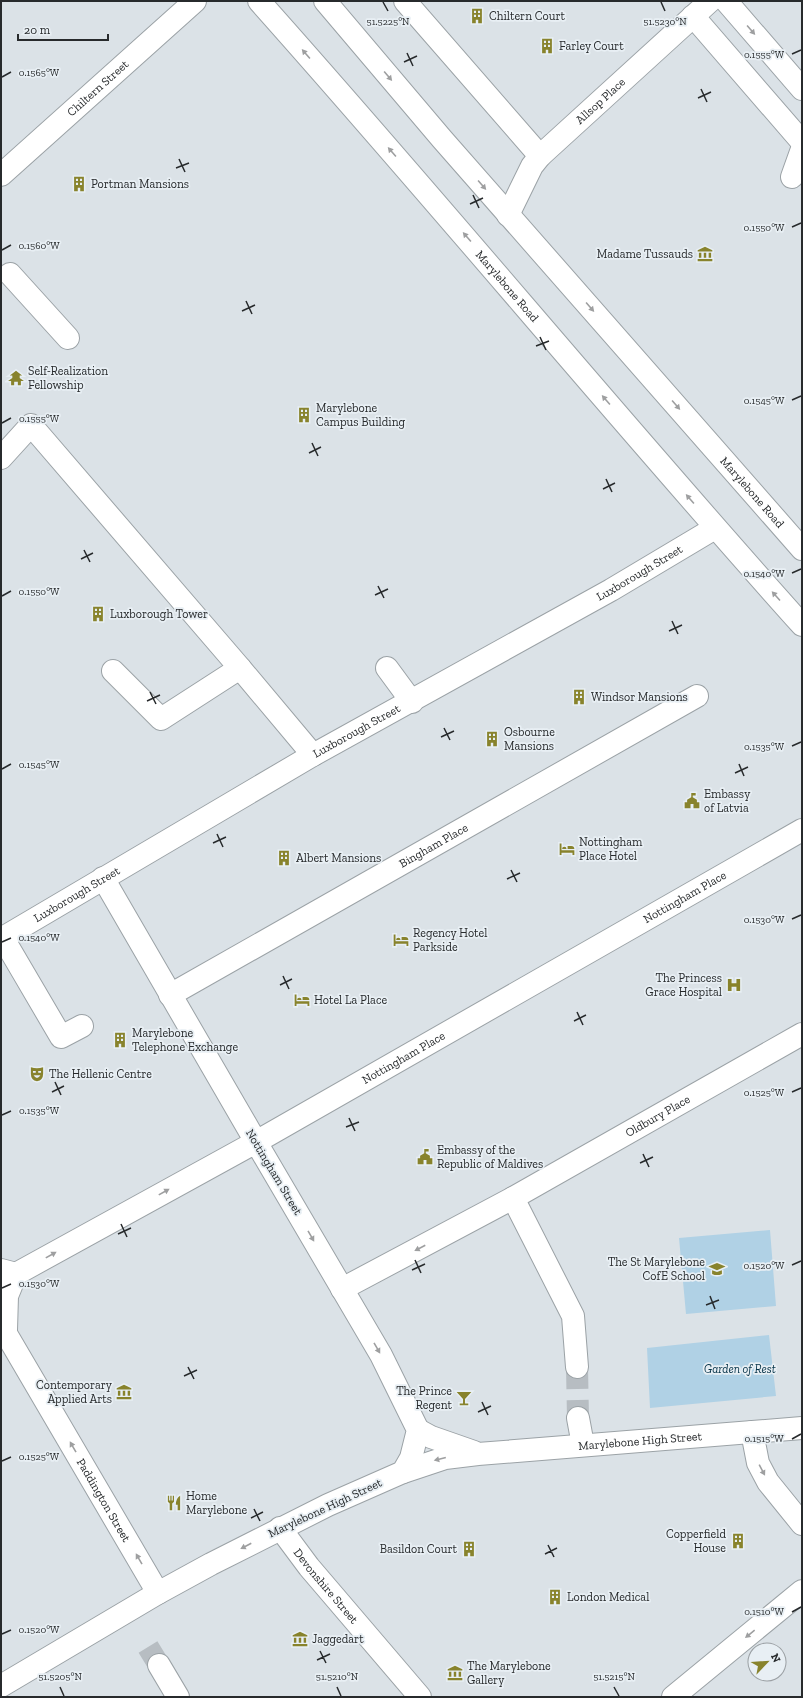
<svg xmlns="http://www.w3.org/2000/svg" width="803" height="1698" viewBox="0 0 803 1698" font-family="'Zilla Slab',serif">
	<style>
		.green { fill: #b0d1e5 }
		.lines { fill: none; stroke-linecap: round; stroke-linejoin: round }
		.minor-tunnel { stroke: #b7bdc2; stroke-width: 22; stroke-dasharray: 22 11; stroke-linecap: butt }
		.minor-casing { stroke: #9ba2a6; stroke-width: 24 }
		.major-casing { stroke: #9ba2a6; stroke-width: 24 }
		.highway-casing { stroke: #9ba2a6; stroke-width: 24 }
		.minor { stroke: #fff; stroke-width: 22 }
		.major { stroke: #fff; stroke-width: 22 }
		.highway { stroke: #fff; stroke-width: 22 }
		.oneway { fill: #9e9fa0 }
		.ticks { fill: none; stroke: #272a2c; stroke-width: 1.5 }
		.labels { text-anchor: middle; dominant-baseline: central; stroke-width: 3.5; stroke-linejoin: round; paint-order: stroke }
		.poi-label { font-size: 12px; fill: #272a2c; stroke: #e8eff4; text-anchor: start }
		.street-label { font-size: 12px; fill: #272a2c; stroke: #e8eff4 }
		.park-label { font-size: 12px; font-style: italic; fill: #033147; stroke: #e8eff4 }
		.ticks-label { font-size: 10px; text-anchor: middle; fill: #272a2c; stroke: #e8eff4; stroke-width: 3.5; stroke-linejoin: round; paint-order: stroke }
	</style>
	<rect width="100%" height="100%" fill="#dbe2e7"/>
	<path class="green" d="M770 1230 776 1306 686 1314 679 1238Z
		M769 1335 776 1396 650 1408 647 1348Z"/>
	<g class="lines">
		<path class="minor-tunnel" d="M577 1367 578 1418
			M148 1647 159 1665"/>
		<defs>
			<g id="minor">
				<path d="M405 1 540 156"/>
				<path d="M726 1 802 89"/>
				<path d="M693 16 802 142"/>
				<path id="s1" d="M1 175 195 1"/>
				<path d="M792 177 802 149"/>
				<path id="s2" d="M508 215 532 166 540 156 710 1"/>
				<path d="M10 274 68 338"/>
				<path d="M1 458 31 425 240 668"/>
				<path d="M387 668 412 702"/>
				<path d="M113 671 161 719 240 668 313 755"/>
				<path id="s3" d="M103 878 256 1142 802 830"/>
				<path d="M3 938 61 1037 82 1026"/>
				<path id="s4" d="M1 939 313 755 611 590 715 528"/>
				<path id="s5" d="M170 995 697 696"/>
				<path d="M513 1198 573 1316 577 1367"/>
				<path id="s6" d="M342 1289 513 1198 802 1034"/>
				<path d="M578 1418 583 1445"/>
				<path d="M418 1430 431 1437 474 1452"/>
				<path d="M752 1432 758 1463 768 1482 802 1524"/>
				<path id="s7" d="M403 1472 445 1458 478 1454 802 1428"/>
				<path id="s8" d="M280 1528 309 1567 420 1697"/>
				<path d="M159 1665 178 1697"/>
				<path d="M673 1697 802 1591"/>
			</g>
			<g id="major">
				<path d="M1 1270 16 1274 256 1142 381 1355 418 1430 411 1458 403 1472 328 1505 211 1564 158 1593 1 1686"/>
				<path id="s9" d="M1 1325 158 1593"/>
				<path d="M6 1330 7 1296 16 1274"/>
			</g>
			<g id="highway">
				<path id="s10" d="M259 1C443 207 618 420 802 625"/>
				<path id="s11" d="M325 1 442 139 802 549"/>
			</g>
		</defs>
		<use href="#minor" class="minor-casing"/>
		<use href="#major" class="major-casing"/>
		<use href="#highway" class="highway-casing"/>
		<use href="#minor" class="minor"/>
		<use href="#major" class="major"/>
		<use href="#highway" class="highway"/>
	</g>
	<defs><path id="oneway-solid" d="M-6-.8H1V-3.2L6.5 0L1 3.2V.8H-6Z"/></defs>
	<g class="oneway">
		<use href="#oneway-solid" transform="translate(751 30) rotate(49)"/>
		<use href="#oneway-solid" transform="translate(306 54) rotate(-131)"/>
		<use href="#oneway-solid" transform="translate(388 76) rotate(50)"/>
		<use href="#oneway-solid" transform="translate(392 152) rotate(-131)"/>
		<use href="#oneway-solid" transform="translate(482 185) rotate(49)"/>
		<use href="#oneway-solid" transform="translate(467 237) rotate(-131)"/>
		<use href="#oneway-solid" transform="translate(590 307) rotate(49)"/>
		<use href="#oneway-solid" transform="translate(606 400) rotate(-131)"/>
		<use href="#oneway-solid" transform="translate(676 405) rotate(49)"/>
		<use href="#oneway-solid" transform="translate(690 499) rotate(-131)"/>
		<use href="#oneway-solid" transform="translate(776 596) rotate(-132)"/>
		<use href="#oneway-solid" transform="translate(164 1192) rotate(-29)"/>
		<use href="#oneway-solid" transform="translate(311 1236) rotate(60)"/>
		<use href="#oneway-solid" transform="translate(420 1248) rotate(152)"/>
		<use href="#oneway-solid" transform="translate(51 1255) rotate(-29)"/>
		<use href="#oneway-solid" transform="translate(377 1348) rotate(60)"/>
		<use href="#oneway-solid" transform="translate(73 1447) rotate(-120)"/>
		<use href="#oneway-solid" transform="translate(440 1459) rotate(166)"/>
		<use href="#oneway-solid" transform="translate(762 1470) rotate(62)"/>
		<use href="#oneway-solid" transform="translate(246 1546) rotate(152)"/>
		<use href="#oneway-solid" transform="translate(139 1559) rotate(-120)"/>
		<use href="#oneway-solid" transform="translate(750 1634) rotate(141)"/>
	</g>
	<path class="ticks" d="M383 2 388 11M661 2 665 11M407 53 413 66M792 54 801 50M404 62 417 56M2 77 11 72M701 89 707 102M698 98 711 92M179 159 185 172M176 168 189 163M473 195 479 208M470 204 483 198M792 227 801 223M2 250 11 245M246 301 252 314M242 311 255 305M540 337 546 350M536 346 549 341M792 400 801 396M2 423 11 418M312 443 318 456M309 453 321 447M606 479 612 492M603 489 615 483M84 550 90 562M81 559 93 553M792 573 801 569M378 586 384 598M375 595 388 589M2 596 11 591M672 621 678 634M669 631 682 625M150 692 156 704M147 701 160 695M444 728 450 740M441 737 454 731M792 746 801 742M739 764 744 776M2 769 11 764M735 773 748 767M217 834 223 847M213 843 226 837M511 870 517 882M507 879 520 873M792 919 801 915M2 942 11 938M283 976 289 989M280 985 292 979M577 1012 583 1025M574 1021 586 1015M55 1082 61 1095M52 1092 64 1086M792 1092 801 1088M2 1115 11 1111M349 1118 355 1131M346 1127 359 1122M643 1154 649 1167M640 1163 653 1157M121 1224 127 1237M118 1234 131 1228M415 1260 421 1273M792 1265 801 1261M412 1270 425 1264M2 1288 11 1284M710 1296 715 1309M706 1305 719 1300M188 1367 194 1379M184 1376 197 1370M482 1402 488 1415M478 1412 491 1406M792 1439 801 1434M2 1461 11 1457M254 1509 260 1521M251 1518 263 1512M548 1545 554 1557M545 1554 557 1548M792 1612 801 1607M2 1634 11 1630M320 1651 326 1663M317 1660 330 1654M60 1687 64 1696M337 1687 341 1696M614 1687 619 1696"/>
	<defs>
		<symbol id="building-bare" viewBox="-9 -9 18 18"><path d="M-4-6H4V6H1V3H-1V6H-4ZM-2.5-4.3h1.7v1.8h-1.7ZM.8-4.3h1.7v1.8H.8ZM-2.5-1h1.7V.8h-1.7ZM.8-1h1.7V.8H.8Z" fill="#88832c" stroke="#e8eff4" stroke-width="2.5" paint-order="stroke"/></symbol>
		<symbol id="museum-bare" viewBox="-9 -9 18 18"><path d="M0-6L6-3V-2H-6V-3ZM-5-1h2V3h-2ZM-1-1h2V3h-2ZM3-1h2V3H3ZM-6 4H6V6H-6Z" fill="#88832c" stroke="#e8eff4" stroke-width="2.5" paint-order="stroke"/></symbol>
		<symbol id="temple-bare" viewBox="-9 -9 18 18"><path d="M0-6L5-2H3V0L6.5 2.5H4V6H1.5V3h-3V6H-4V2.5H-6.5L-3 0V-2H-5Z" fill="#88832c" stroke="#e8eff4" stroke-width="2.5" paint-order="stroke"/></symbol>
		<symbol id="civic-bare" viewBox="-9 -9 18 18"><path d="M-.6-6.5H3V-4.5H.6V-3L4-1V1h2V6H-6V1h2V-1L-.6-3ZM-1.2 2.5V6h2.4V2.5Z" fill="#88832c" stroke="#e8eff4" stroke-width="2.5" paint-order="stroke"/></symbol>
		<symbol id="hotel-bare" viewBox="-9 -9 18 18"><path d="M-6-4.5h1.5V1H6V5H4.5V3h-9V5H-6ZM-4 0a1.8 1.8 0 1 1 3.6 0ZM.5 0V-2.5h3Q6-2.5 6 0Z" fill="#88832c" stroke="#e8eff4" stroke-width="2.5" paint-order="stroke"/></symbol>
		<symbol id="hospital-bare" viewBox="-9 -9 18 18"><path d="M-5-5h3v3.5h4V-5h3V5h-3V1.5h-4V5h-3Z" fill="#88832c" stroke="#e8eff4" stroke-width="2.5" paint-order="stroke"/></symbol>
		<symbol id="theatre-bare" viewBox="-9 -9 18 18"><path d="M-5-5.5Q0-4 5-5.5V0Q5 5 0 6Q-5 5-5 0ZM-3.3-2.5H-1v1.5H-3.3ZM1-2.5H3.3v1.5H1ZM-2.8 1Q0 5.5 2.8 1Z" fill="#88832c" stroke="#e8eff4" stroke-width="2.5" paint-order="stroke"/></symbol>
		<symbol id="school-bare" viewBox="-9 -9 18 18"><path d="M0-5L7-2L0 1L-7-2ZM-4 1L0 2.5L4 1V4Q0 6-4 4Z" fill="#88832c" stroke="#e8eff4" stroke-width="2.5" paint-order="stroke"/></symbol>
		<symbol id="bar-bare" viewBox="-9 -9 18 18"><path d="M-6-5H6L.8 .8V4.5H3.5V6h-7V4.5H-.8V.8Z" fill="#88832c" stroke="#e8eff4" stroke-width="2.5" paint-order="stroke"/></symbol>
		<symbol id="restaurant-bare" viewBox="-9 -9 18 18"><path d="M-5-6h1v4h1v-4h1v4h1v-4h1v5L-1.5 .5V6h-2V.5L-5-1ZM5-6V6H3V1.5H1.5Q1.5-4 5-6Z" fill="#88832c" stroke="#e8eff4" stroke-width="2.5" paint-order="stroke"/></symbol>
	</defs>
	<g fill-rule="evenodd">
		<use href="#building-bare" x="466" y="5" width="22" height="22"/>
		<use href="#building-bare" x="536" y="35" width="22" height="22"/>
		<use href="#building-bare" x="68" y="173" width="22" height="22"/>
		<use href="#museum-bare" x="694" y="243" width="22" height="22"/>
		<use href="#temple-bare" x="5" y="367" width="22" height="22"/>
		<use href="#building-bare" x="293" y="404" width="22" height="22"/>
		<use href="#building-bare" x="87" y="603" width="22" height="22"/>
		<use href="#building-bare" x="568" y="686" width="22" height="22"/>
		<use href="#building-bare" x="481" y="728" width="22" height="22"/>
		<use href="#civic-bare" x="681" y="790" width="22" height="22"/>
		<use href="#hotel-bare" x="556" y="838" width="22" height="22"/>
		<use href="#building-bare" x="273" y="847" width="22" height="22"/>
		<use href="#hotel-bare" x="390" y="929" width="22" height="22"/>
		<use href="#hospital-bare" x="723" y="974" width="22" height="22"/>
		<use href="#hotel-bare" x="291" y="989" width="22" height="22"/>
		<use href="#building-bare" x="109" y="1029" width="22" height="22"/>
		<use href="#theatre-bare" x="26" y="1063" width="22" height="22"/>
		<use href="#civic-bare" x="414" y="1146" width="22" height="22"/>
		<use href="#school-bare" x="706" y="1258" width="22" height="22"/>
		<use href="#museum-bare" x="113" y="1381" width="22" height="22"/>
		<use href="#bar-bare" x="453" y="1387" width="22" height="22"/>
		<use href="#restaurant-bare" x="163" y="1492" width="22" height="22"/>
		<use href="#building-bare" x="727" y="1530" width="22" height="22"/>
		<use href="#building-bare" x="458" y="1538" width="22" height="22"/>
		<use href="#building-bare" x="544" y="1586" width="22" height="22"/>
		<use href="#museum-bare" x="289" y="1628" width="22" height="22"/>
		<use href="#museum-bare" x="444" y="1662" width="22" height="22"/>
	</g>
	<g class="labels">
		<g class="poi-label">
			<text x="489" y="16">Chiltern Court</text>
			<text x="559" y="46">Farley Court</text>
			<text x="91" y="184">Portman Mansions</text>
			<text x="693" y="254" text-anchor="end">Madame Tussauds</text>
			<text x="28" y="371">Self-Realization<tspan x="28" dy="14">Fellowship</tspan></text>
			<text x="316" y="408">Marylebone<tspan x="316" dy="14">Campus Building</tspan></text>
			<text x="110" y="614">Luxborough Tower</text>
			<text x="591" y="697">Windsor Mansions</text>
			<text x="504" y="732">Osbourne<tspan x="504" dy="14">Mansions</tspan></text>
			<text x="704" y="794">Embassy<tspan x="704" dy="14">of Latvia</tspan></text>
			<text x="579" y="842">Nottingham<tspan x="579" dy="14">Place Hotel</tspan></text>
			<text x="296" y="858">Albert Mansions</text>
			<text x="413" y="933">Regency Hotel<tspan x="413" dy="14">Parkside</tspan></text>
			<text x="722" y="978" text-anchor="end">The Princess<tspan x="722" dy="14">Grace Hospital</tspan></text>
			<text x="314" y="1000">Hotel La Place</text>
			<text x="132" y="1033">Marylebone<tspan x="132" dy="14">Telephone Exchange</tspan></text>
			<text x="49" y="1074">The Hellenic Centre</text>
			<text x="437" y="1150">Embassy of the<tspan x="437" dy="14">Republic of Maldives</tspan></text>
			<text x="705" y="1262" text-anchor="end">The St Marylebone<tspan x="705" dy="14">CofE School</tspan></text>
			<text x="112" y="1385" text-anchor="end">Contemporary<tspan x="112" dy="14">Applied Arts</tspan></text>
			<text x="452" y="1391" text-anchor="end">The Prince<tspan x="452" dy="14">Regent</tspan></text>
			<text x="186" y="1496">Home<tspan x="186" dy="14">Marylebone</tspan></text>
			<text x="726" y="1534" text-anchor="end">Copperfield<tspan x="726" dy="14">House</tspan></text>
			<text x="457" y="1549" text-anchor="end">Basildon Court</text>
			<text x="567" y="1597">London Medical</text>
			<text x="312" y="1639">Jaggedart</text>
			<text x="467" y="1666">The Marylebone<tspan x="467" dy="14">Gallery</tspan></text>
		</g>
		<g class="street-label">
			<text stroke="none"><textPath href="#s1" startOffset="130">Chiltern Street</textPath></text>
			<text stroke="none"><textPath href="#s2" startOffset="149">Allsop Place</textPath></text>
			<text stroke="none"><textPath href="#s10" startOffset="378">Marylebone Road</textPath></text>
			<text stroke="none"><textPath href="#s11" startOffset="651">Marylebone Road</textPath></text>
			<text stroke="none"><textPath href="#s4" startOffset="736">Luxborough Street</textPath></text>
			<text stroke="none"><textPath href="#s4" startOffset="412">Luxborough Street</textPath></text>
			<text stroke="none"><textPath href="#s5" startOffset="303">Bingham Place</textPath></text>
			<text stroke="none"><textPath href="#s4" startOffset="88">Luxborough Street</textPath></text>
			<text stroke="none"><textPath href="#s3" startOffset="799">Nottingham Place</textPath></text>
			<text stroke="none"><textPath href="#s3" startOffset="475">Nottingham Place</textPath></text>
			<text stroke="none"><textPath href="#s6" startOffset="360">Oldbury Place</textPath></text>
			<text transform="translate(274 1172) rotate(59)">Nottingham Street</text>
			<text stroke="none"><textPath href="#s7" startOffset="240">Marylebone High Street</textPath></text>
			<text stroke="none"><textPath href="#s9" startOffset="203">Paddington Street</textPath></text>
			<text transform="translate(325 1508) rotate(-25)">Marylebone High Street</text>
			<text stroke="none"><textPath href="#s8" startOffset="74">Devonshire Street</textPath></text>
		</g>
		<g class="park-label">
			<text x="740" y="1369">Garden of Rest</text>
		</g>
	</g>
	<g class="ticks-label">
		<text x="388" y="25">51.5225°N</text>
		<text x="665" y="25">51.5230°N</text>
		<text x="764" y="58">0.1555°W</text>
		<text x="39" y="76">0.1565°W</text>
		<text x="764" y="231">0.1550°W</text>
		<text x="39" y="249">0.1560°W</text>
		<text x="764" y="404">0.1545°W</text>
		<text x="39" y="422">0.1555°W</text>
		<text x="764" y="577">0.1540°W</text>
		<text x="39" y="595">0.1550°W</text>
		<text x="764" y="750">0.1535°W</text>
		<text x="39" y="768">0.1545°W</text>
		<text x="764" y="923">0.1530°W</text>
		<text x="39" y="941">0.1540°W</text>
		<text x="764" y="1096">0.1525°W</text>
		<text x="39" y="1114">0.1535°W</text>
		<text x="764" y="1269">0.1520°W</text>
		<text x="39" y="1287">0.1530°W</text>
		<text x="764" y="1442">0.1515°W</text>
		<text x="39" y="1460">0.1525°W</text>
		<text x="764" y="1615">0.1510°W</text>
		<text x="39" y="1633">0.1520°W</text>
		<text x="60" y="1680">51.5205°N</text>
		<text x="337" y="1680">51.5210°N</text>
		<text x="614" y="1680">51.5215°N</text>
	</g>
	<rect width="803" height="1698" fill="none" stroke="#272a2c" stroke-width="4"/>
	<g transform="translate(767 1662) rotate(65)"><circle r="19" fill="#e8eff4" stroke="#9ba0a4"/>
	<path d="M0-3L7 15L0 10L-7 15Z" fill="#88832c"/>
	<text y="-6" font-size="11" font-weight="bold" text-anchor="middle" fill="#272a2c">N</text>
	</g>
	<path d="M18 34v6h90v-6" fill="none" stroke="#272a2c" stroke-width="2"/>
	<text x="24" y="34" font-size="12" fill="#272a2c" stroke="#e8eff4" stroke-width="3" paint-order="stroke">20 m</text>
</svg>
